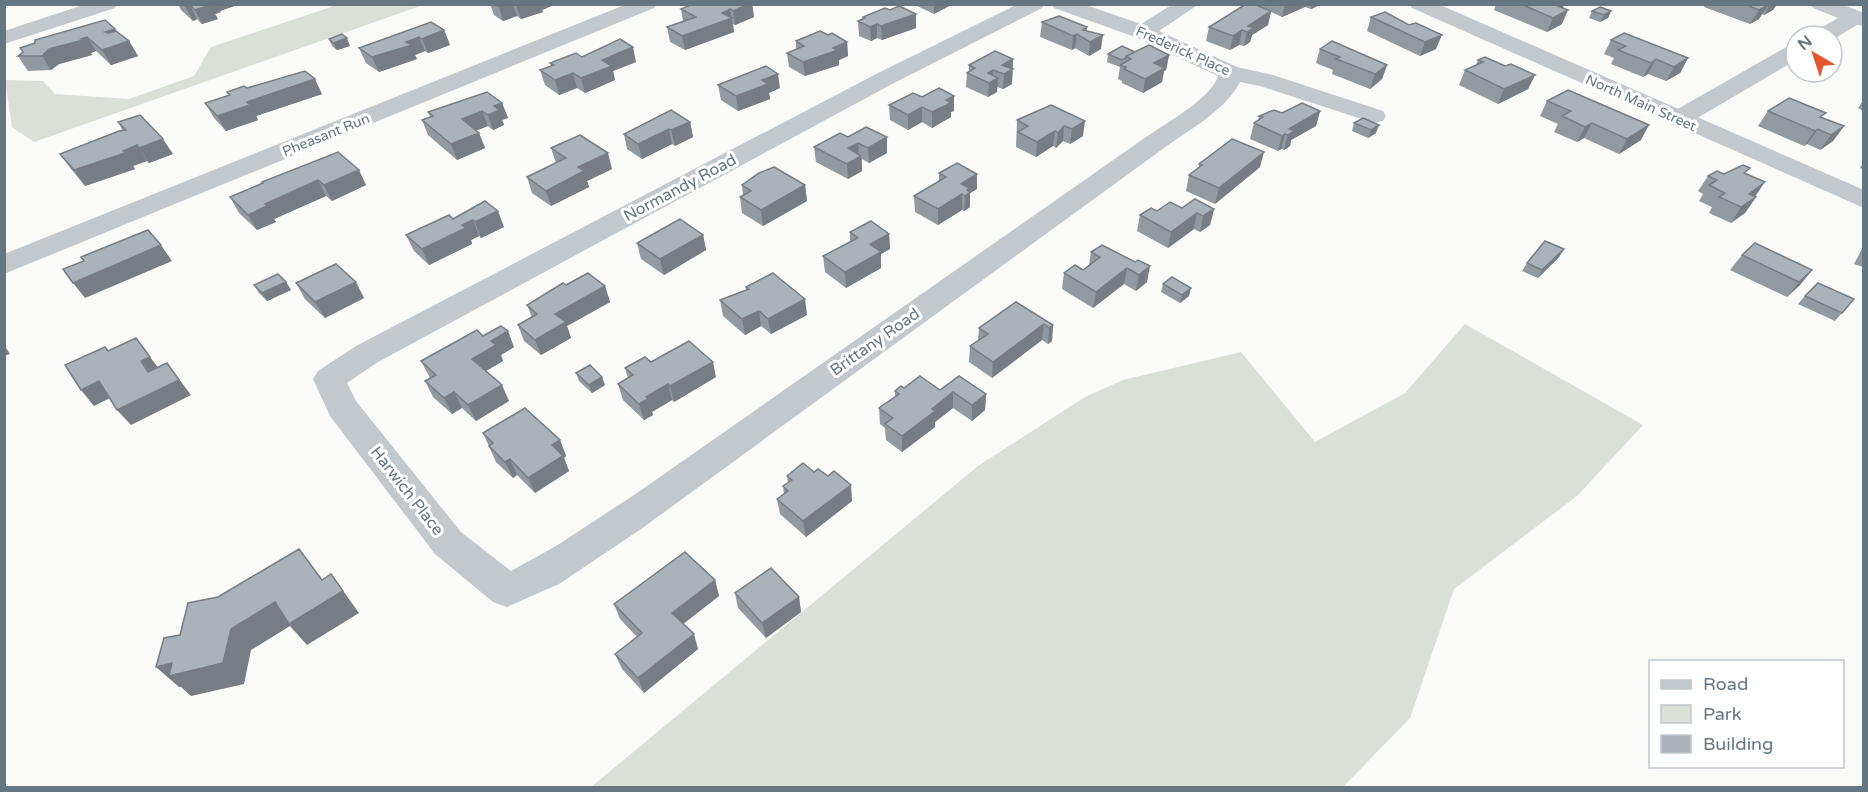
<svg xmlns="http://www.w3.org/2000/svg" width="1868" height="792" viewBox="0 0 1868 792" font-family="'Varela Round',sans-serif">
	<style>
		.green { fill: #dadfd7 }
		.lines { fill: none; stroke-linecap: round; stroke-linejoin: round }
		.minor { fill: #c3c8cc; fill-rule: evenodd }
		.tertiary { fill: #c3c8cc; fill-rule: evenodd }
		.wall { fill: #929a9f }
		.shaded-wall { fill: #777d82 }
		.building { fill: #aab3b9; stroke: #777d82; stroke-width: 1.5 }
		.labels { text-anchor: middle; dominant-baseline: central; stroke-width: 6; stroke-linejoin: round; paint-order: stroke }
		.far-street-label { font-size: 14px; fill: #657683; stroke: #fff }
		.street-label { font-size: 16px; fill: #657683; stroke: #fff }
	</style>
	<rect width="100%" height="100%" fill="#fafaf8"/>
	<path class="green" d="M337 5H423L34 142 12 127 5 80 43 81 55 94 129 99 194 76 211 47Z
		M1465 324 1643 425 1577 496 1454 589 1410 718 1343 787H591L978 466 1085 397 1123 380 1241 352 1315 442 1405 393Z"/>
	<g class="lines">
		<path class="minor" d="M86 4H118L115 8 4 44V31Z
			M627 4H657L654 8 4 274V254Z
			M1018 4H1045L1042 8 894 83 378 362 347 383 356 401 461 532 511 571 556 546 637 493 1146 137C1165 124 1213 97 1218 76L1135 37 1054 8 1051 4H1083L1141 24 1173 4H1199L1159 31 1237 67 1273 75 1383 111 1386 116 1383 121 1374 123 1260 86 1240 82C1225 111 1190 129 1164 148L641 529 559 584 507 607 493 602 435 554 330 416 313 379 318 371 356 346 878 73Z
			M1810 4H1841L1864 13V26L1857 25 1832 40V36H1812L1815 31 1838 18 1813 8Z
			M1796 44V60L1687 124 1678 126 1669 124 1666 119 1669 114 1788 46Z"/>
		<path class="tertiary" d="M1409 4H1438L1864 190V208L1412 8Z"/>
	</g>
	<path class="wall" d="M178 4H240L220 11 221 12 215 14 218 19 202 24 197 19 193 21 181 10Z
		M490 4H556L542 10 543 12 521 19 517 16 503 21 494 15Z
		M752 4 754 17 735 25 733 24 734 32 685 50 670 42 667 27 683 21 681 9 701 5Z
		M917 4H953L934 14 917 6Z
		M1259 4H1322L1311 9 1305 7 1282 17 1271 12 1268 25 1252 35 1250 42 1244 46 1239 45 1230 50 1206 41 1209 27 1265 9 1259 6Z
		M1496 4H1564L1563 8 1562 24 1547 32 1494 10Z
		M1705 4H1777L1773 10 1764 15 1762 14 1759 19 1750 24 1704 7Z
		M890 10 916 14V28L882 40 877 38 871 41 859 36 858 21 863 19V17Z
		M1592 11H1611L1608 18 1600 22 1589 18Z
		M1385 12 1436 49 1420 56 1367 31 1371 17Z
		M1042 22 1087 27V31L1101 49 1089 56 1075 48 1072 50 1040 37Z
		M444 30 450 45 428 53 425 51 415 55 417 59 379 72 366 63 359 48Z
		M116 31 129 41 138 56 111 65 96 51 91 53 92 55 59 64 51 70 28 71 18 56 23 52Z
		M828 35 847 42 848 56 839 60V65L805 76 789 67 787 53 796 49V41Z
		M329 39 350 46 337 50 332 46Z
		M1611 40 1688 58 1680 73 1666 81 1648 74 1643 77 1611 64 1614 58 1604 54Z
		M1320 49 1387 65 1382 79 1370 89 1332 74 1333 70 1316 63Z
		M1135 52 1169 55 1166 70 1164 71 1162 82 1143 93 1122 83V81L1118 79 1120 67 1107 62 1108 54Z
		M582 57 636 62 613 71 615 80 585 93 577 88 559 95 545 85 540 70 551 66 550 63Z
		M1013 59 1012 84 1003 89 997 87V92L988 97 966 87 967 73 969 71V65Z
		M1478 60 1505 66 1535 75 1528 89 1498 104 1459 85 1465 70 1476 65Z
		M718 85 780 88 769 93 770 99 738 111 721 100Z
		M247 88 322 94 256 116 258 120 226 131 214 118 205 103 229 95 227 92Z
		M922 97 954 111 951 112V117L932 128 922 122 908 130 890 120 889 105Z
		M1547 101 1641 140 1619 154 1584 138 1577 142 1554 132 1558 124 1540 116Z
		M1863 101V111L1858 108Z
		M502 103 508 118 502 120 504 125 493 130 488 126 476 130 479 133 485 148 457 160 428 135 422 120 430 117 428 112Z
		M1051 105 1083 136 1070 144 1063 141 1056 148 1053 146 1036 157 1016 147 1017 120Z
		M1320 111 1316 126 1291 140 1290 146 1284 150 1281 149 1278 151 1250 139 1254 123 1258 121 1259 116Z
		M1768 111 1822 118 1844 126 1833 141 1820 150 1807 144 1804 146 1758 126Z
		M118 122 173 154 149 163 147 161 133 166 135 169 85 186 71 169 60 154 123 131Z
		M690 122 693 137 675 146 672 144 642 159 627 149 624 134Z
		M1354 123 1376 133 1368 138 1352 131Z
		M848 137H887V153L869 163 862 159V171L848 179 816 162 814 147Z
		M551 148 612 169 587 181 589 187 551 206 532 193 527 177 556 163Z
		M338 152 366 185 332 201 326 196 274 219 276 222 257 230 239 213 230 197Z
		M1863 163V169L1860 168Z
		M1199 164 1260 167 1215 204 1186 191 1189 175 1199 168Z
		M939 173 977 189 970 193V207L964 211 962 210 938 225 915 212 914 196 939 182Z
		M1724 174H1746L1756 197 1745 213 1731 223 1709 213 1712 207 1699 201 1703 194 1698 191 1708 176Z
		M742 185H805L807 201 763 226 742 213 740 197 743 195Z
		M485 201 504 227 481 238 479 236 471 240 472 244 429 265 414 251 406 235 453 219Z
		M1182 208 1214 209 1210 225 1200 232 1194 229 1168 248 1137 231 1140 215 1157 211Z
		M850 232 889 234 890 249 881 254V268L846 288 825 272 823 256 850 241Z
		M703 235 706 250 664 275 641 259 637 243Z
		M1863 247V267L1854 264Z
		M1564 249 1559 257 1538 278 1522 271 1527 263Z
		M1091 252 1135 262 1147 282 1136 291 1124 284 1093 308 1062 289 1064 273 1083 270 1089 265Z
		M1742 255 1812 270 1800 285 1787 297 1730 270Z
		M286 282 291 290 267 301 259 293 254 285Z
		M296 283 364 298 325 318 305 299Z
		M1163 284 1189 296 1180 303 1161 292Z
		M605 286 610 302 567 326 571 338 541 355 524 341 518 325 532 317 527 305Z
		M746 287 807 315 771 334 761 326 745 335 723 316 720 300 746 290Z
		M1805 296 1854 299 1835 321 1798 304Z
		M1016 302 1053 325 1052 341 1048 344 1042 340 992 378 969 362 970 346 978 340 979 328Z
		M483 336 514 347 501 355 503 361 486 371 509 401 476 421 462 408 452 414 433 397 425 381 430 378 421 361Z
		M651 362 716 377 674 402 672 400 652 412 653 415 644 420 623 400 618 384 628 378 625 368Z
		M576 373 605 385 592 393 579 381Z
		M904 388 986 394 985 410 972 421 953 408 935 422V427L902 452 886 440 885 428 880 424 879 408 895 397V391Z
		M483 433 560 440 566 456 564 458 569 471 535 493 517 475 513 478 496 462Z
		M814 472 828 476 852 501 806 537 780 514 777 499 784 494 783 486 788 483 787 476Z
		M715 580 719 596 683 624 698 649 644 693 622 669 615 654 637 637 620 619 614 604Z
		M735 593 799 597 801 612 766 638 738 608Z"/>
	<path class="shaded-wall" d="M208 4H240L220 11 221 12 215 14 218 19 202 24 195 10Z
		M506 4H513L517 16 503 21 499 7Z
		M556 4 542 10 543 12 521 19 516 5Z
		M749 4H752L754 17 735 25 733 11Z
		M934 4H953L934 14Z
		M1285 4H1306L1305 7 1282 17Z
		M1312 4H1322L1311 9Z
		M1561 4H1564L1560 14 1568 10 1562 24 1547 32 1558 6Z
		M1770 4H1777L1773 10 1764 15Z
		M190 5 197 19 193 21 185 6Z
		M1768 5 1759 19 1750 24 1759 10Z
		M730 9 734 32 685 50 682 36 722 13Z
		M1271 11 1268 25 1252 35 1250 42 1244 46 1248 26Z
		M1611 11 1608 18 1600 22 1604 15Z
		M916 14V28L882 40 881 26Z
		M877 24V38L871 41 870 27Z
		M115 29 124 43 105 32Z
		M444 30 450 45 428 53 422 39Z
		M1242 30 1239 45 1230 50 1233 36Z
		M1077 34 1075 48 1072 50 1073 36Z
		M1103 35 1101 49 1089 56 1090 42Z
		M1442 35 1436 49 1420 56 1425 42Z
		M87 37 96 51 91 53 92 55 59 64 51 70 42 56 49 49Z
		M419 37 425 51 415 55 417 59 379 72 372 57Z
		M347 38 350 46 337 50 333 43Z
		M129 41 138 56 111 65 102 50Z
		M847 42 848 56 839 60V65L805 76 803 62Z
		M633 47 636 62 613 71 615 80 585 93 581 78 602 60Z
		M1169 55 1166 70 1164 71 1162 82 1143 93 1145 79 1154 63Z
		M1688 58 1680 73 1666 81 1674 67Z
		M1013 59 1012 84 1003 89 1004 74 1002 65Z
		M1656 59 1648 74 1643 77 1651 63Z
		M1387 65 1382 79 1370 89 1375 74Z
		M993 70V81L998 78 997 92 988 97 989 83 988 73Z
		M573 73 577 88 559 95 555 80Z
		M778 74 780 88 769 93 770 99 738 111 736 96 762 80Z
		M1535 75 1528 89 1498 104 1504 89Z
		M315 79 322 94 256 116 258 120 226 131 217 116 247 102Z
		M954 96V111L951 112V117L932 128V112L946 100Z
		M502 103 508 118 502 120 504 125 493 130 488 115 494 106Z
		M922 107V122L908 130V115Z
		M482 111 488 126 468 134 462 119Z
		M1320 111 1316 126 1291 140 1290 146 1284 150 1289 129Z
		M1085 121 1083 136 1070 144 1072 129Z
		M690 122 693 137 675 146 671 130Z
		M1592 123 1584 138 1577 142 1585 127Z
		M1379 125 1376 133 1368 138 1371 130Z
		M1649 125 1641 140 1619 154 1627 139Z
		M1064 126 1063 141 1056 148 1058 133Z
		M1844 126 1833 141 1820 150 1831 135Z
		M669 129 672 144 642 159 638 144Z
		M1818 129 1807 144 1804 146 1815 131Z
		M1055 131 1053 146 1036 157 1037 142Z
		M479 133 485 148 457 160 451 144Z
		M1285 134 1281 149 1278 151 1282 136Z
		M887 137V153L869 163 868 148Z
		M163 139 173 154 149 163 139 148Z
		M858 143 859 157 861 156 862 171 848 179 847 164 848 148Z
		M137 145 147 161 133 166 135 169 85 186 74 170Z
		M1264 152 1260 167 1215 204 1219 188Z
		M608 153 612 169 587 181 589 187 551 206 546 191 578 167Z
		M359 170 366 185 332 201 324 185Z
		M977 174V189L970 193V207L964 211 965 196 962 194V210L938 225V209L961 184Z
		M318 180 326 196 274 219 276 222 257 230 248 215 265 204Z
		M1765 182 1754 198 1749 194Z
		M805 185 807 201 763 226 761 210Z
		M1756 197 1745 213 1731 223 1741 207Z
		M1214 209 1210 225 1200 232 1203 216Z
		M498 211 504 227 481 238 475 222Z
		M1197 213 1194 229 1168 248 1171 232Z
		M473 220 479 236 471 240 472 244 429 265 422 249 462 225Z
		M889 234 890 249 881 254V268L846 288 845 272 870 244Z
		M703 235 706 250 664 275 660 259Z
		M161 245 172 261 85 298 73 283Z
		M1564 249 1559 257 1538 278 1542 270Z
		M1150 266 1147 282 1136 291 1139 275Z
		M1127 268 1124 284 1093 308 1096 292Z
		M1812 270 1800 285 1787 297 1799 282Z
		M286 282 291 290 267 301 262 293Z
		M356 282 364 298 325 318 315 302Z
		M605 286 610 302 567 326 571 338 541 355 535 340 555 314Z
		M1191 288 1189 296 1180 303 1182 295Z
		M805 299 807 315 771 334 768 319Z
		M759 311 761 326 745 335 742 319Z
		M1044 324 1042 340 992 378 993 362Z
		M1053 325 1052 341 1048 344 1049 328Z
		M508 331 514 347 501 355 503 361 479 375 472 359 491 341Z
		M136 338 162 373 160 387 141 361Z
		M4 345 10 354 4 356Z
		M713 362 716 377 674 402 670 386Z
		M167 363 191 395 131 425 117 410Z
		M602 377 605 385 592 393 589 385Z
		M99 381 112 397 94 406 81 390Z
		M668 384 672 400 652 412 653 415 644 420 639 404 646 397Z
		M502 385 509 401 476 421 468 405Z
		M454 392 462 408 452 414 444 398Z
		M953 392V408L935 422V427L902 452V436L932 409Z
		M986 394 985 410 972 421V405Z
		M560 440 566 456 564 458 569 471 535 493 528 478 552 445Z
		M510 459 517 475 513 478 505 462Z
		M851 485 852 501 806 537 803 521Z
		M331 574 359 613 307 645 290 626 251 650 244 684 191 696 181 687H179L156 667 231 629 275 602 334 596Z
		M715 580 719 596 678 628 672 613Z
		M799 597 801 612 766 638 762 623Z
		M694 634 698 649 644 693 638 678Z"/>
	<path class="building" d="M183 4H210V5L195 10 190 5 185 6Z
		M495 4H506L499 7Z
		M693 4 701 5 749 4 733 11 730 9 722 13 732 18 682 36 667 27 696 17 681 9Z
		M1246 4H1253L1271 11 1248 26 1254 28 1247 32 1242 30 1233 36 1209 27Z
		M1521 4H1561L1558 6 1568 10 1553 18Z
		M1744 4H1766L1768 5 1759 10Z
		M899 6 916 14 881 26 877 24 870 27 858 21 865 18 863 17 885 8 890 10Z
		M1600 7 1611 11 1604 15 1592 11Z
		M1385 12 1409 25 1416 23 1442 35 1425 42 1371 17Z
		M1059 16 1087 27 1083 30 1103 35 1090 42 1077 34 1073 36 1042 22Z
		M105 20 115 29 105 32 108 33 116 31 129 41 102 50 87 37 81 39 83 40 49 49 42 56H18L23 52 20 48 35 43V40Z
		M431 22 444 30 422 39 419 37 406 42 412 45 372 57 359 48Z
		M820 31 828 35 832 33 847 42 833 48 838 50 803 62 787 53 804 46 796 41Z
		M1624 33 1688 58 1674 67 1656 59 1651 63 1618 50 1626 46 1611 40Z
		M342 34 347 38 333 43 329 39Z
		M620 39 633 47 602 60 612 66 581 78 573 73 555 80 540 70 554 65 550 63 576 53 582 57Z
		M1332 41 1387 65 1375 74 1336 59 1340 57 1320 49Z
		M1149 45 1169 55 1154 63 1165 68 1145 79 1124 69 1126 67 1120 65 1131 59 1126 56Z
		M1122 46 1135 52 1126 56V58L1122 60 1108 54Z
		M995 51 1013 59 1002 65 1013 69 1004 74 993 70 988 73 998 78 989 83 967 73 975 68 969 65Z
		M1485 57 1505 66 1511 64 1535 75 1504 89 1465 70 1483 62 1478 60Z
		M766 66 778 74 762 80 768 84 736 96 718 85Z
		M305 71 315 79 247 102 250 105 217 116 205 103 230 95 227 92 244 86 247 88Z
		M939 88 954 96 946 100 951 103 932 112 922 107 908 115 889 105 913 93 922 97Z
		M1568 90 1649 125 1627 139 1592 123 1585 127 1562 116 1571 111 1547 101Z
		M487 92 502 103 494 106 499 110 488 115 482 111 462 119 479 133 451 144 422 120 433 116 428 112Z
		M1789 98 1826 113 1820 117 1844 126 1831 135 1818 129 1815 131 1768 111Z
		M1302 103 1320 111 1289 129 1294 131 1288 135 1285 134 1282 136 1254 123 1263 117 1259 116 1274 110 1282 113Z
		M1051 105 1085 121 1072 129 1064 126 1058 133 1055 131 1037 142 1018 132 1028 126 1017 120Z
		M671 110 690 122 671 130 669 129 638 144 624 134Z
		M140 115 163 139 139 148 137 145 123 151 125 153 74 170 60 154 119 131 126 130 118 122Z
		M1363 118 1379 125 1371 130 1354 123Z
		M866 127 887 137 868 148 858 143 848 148 861 156 847 164 814 147 840 133 848 137Z
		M580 135 608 153 578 167 584 171 546 191 527 177 566 158 551 148Z
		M1232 139 1264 152 1219 188 1189 175 1202 165 1199 164Z
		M338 152 359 170 324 185 318 180 265 204 267 206 248 215 230 197 263 183 262 182Z
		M957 163 977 174 961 184 970 188 967 190 970 192 965 196 962 194 938 209 914 196 946 177 939 173Z
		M1743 165 1750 168 1744 173 1765 182 1749 194 1756 197 1741 207 1719 197 1725 193 1709 185 1717 180 1708 176 1717 171 1724 174Z
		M774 167 805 185 761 210 740 197 751 191 742 185 759 173Z
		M1195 199 1214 209 1203 216 1197 213 1171 232 1140 215 1151 208 1157 211 1170 202 1182 208Z
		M485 201 498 211 475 222 473 220 462 225 466 228 422 249 406 235 449 215 453 219Z
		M680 219 703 235 660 259 637 243Z
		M871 221 889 234 870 244 881 252 845 272 823 256 858 238 850 232Z
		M148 230 161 245 73 283 63 269 84 261 81 257Z
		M1545 241 1564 249 1542 270 1527 263Z
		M1755 243 1812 270 1799 282 1742 255Z
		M1102 245 1135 262 1138 260 1150 266 1139 275 1127 268 1096 292 1064 273 1075 265 1083 270 1100 257 1091 252Z
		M336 264 356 282 315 302 296 283Z
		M588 273 605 286 555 314 566 322 535 340 518 325 537 314 527 305 563 283 566 285Z
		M773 273 805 299 768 319 759 311 742 319 720 300 749 289 746 287Z
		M278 274 286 282 262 293 254 285Z
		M1172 277 1191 288 1182 295 1163 284Z
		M1818 283 1854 299 1842 313 1805 296Z
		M1016 302 1053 325 1049 328 1044 324 993 362 970 346 988 334 979 328Z
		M501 326 508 331 491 341 496 345 472 359 502 385 468 405 454 392 444 398 425 381 436 375 421 361 477 330 483 336Z
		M136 338 150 357 141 361 148 372 167 363 179 380 117 410 99 381 81 390 65 365 105 347 108 351Z
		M689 341 713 362 670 386 668 384 646 397 648 399 639 404 618 384 633 375 625 368 645 357 651 362Z
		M590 365 602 377 589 385 576 373Z
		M920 376 940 390 959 376 986 394 972 405 953 392 932 409 935 411 902 436 885 424 893 418 879 408 899 394 895 391 901 386 904 388Z
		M525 408 560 440 552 445 563 456 528 478 510 459 505 462 489 446 493 443 483 433Z
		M803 463 814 472 818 469 828 476 834 471 851 485 803 521 777 499 788 491 783 486 792 480 787 476Z
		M299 549 322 580 331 574 343 591 289 624 275 602 231 629 223 663 169 676 172 663 156 667 164 638 180 635 188 603 218 597Z
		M685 552 715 580 672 613 694 634 638 678 615 654 642 633 614 604Z
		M771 568 799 597 762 623 735 593Z"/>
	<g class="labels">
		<g class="far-street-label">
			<text transform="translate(1183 51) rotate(24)">Frederick Place</text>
			<text transform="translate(1641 103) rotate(24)">North Main Street</text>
			<text transform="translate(326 135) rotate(-22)">Pheasant Run</text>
		</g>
		<g class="street-label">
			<text transform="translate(680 188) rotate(-28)">Normandy Road</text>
			<text transform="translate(875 342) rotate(-35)">Brittany Road</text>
			<text transform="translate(407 491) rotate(52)">Harwich Place</text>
		</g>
	</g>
	<rect width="1868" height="792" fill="none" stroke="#657683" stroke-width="12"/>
	<rect x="1649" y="660" width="195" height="108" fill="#ffffff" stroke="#c1c8cd" stroke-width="1.5"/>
	<rect x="1661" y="680" width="30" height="9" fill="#c3c8cc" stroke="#c1c8cd" stroke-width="1.5"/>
	<text x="1703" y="690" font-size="18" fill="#657683">Road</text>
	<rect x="1661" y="705" width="30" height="18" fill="#dadfd7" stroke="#c1c8cd" stroke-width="1.5"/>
	<text x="1703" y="720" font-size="18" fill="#657683">Park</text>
	<rect x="1661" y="735" width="30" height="18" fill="#aab3b9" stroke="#c1c8cd" stroke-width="1.5"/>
	<text x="1703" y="750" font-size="18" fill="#657683">Building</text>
	<g transform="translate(1814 54) rotate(321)"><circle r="28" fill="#ffffff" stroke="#c1c8cd" stroke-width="1.5"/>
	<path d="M0-4.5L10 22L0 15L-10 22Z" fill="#e4572e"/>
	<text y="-9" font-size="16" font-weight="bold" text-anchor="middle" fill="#657683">N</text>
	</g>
</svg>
